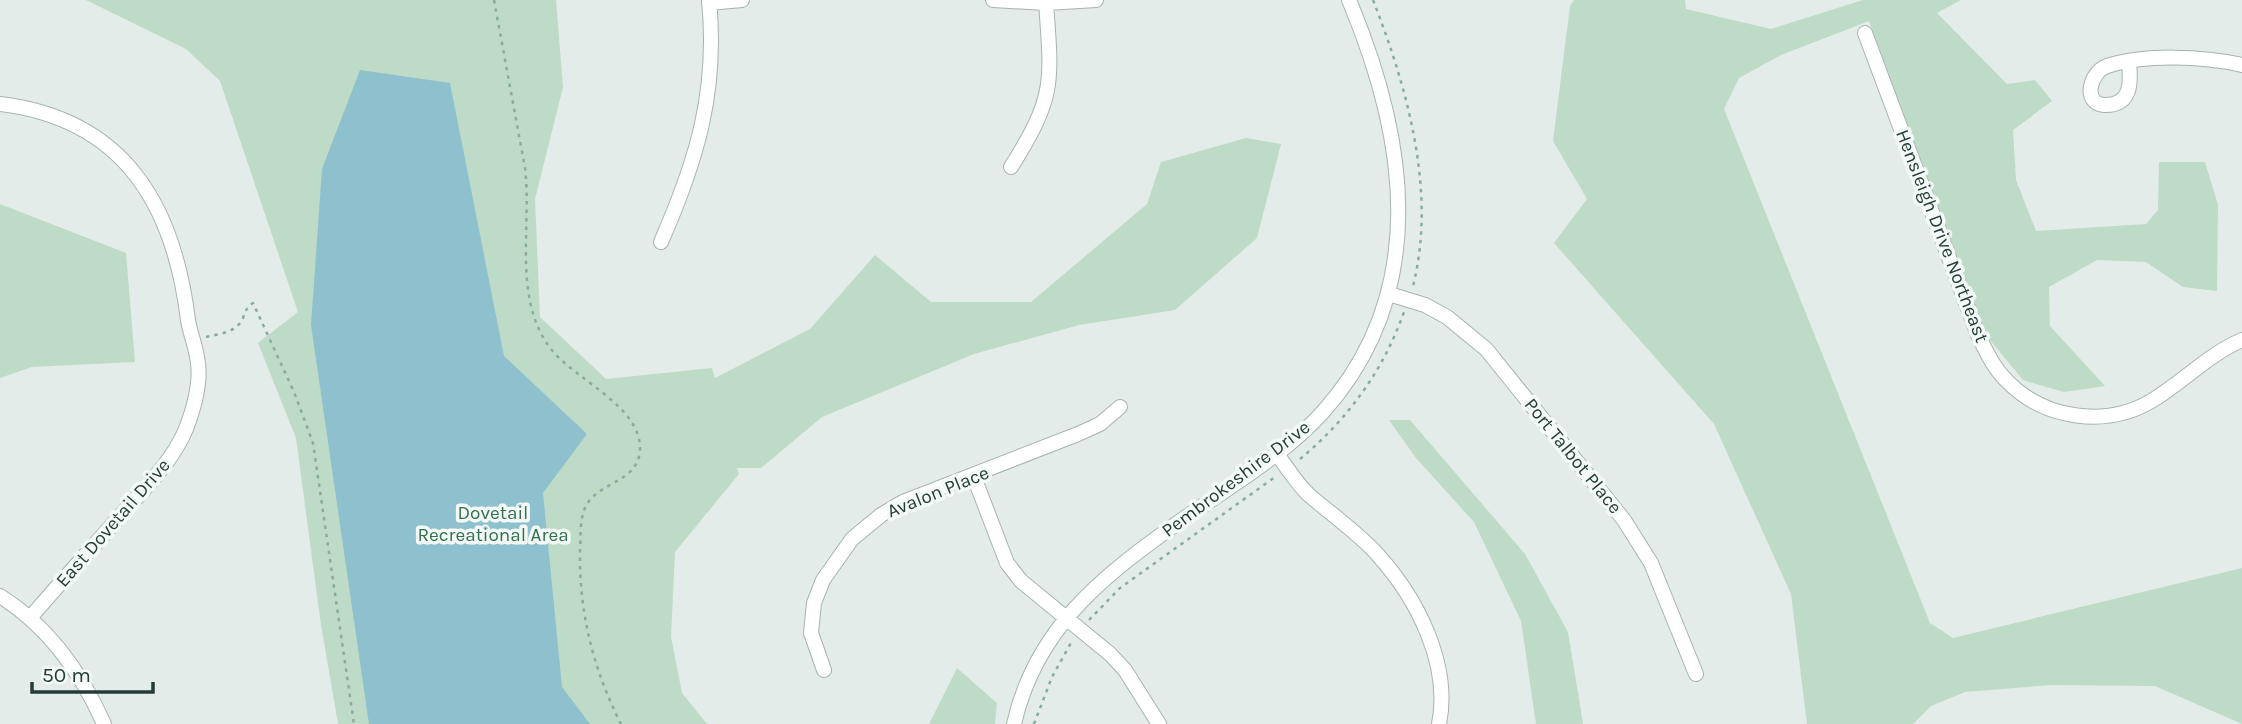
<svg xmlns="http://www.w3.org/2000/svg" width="2242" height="724" viewBox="0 0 2242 724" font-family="Karla,sans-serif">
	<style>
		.green { fill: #bedbc7 }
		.water { fill: #8fc0cd }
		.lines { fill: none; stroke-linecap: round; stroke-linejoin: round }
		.minor-casing { stroke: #a6b4af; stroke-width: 16 }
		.path { stroke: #86ada3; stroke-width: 2.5; stroke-dasharray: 3.5 5; stroke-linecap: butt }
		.minor { stroke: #fff; stroke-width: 14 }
		.labels { text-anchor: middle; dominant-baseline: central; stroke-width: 7; stroke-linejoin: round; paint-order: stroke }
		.street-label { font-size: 19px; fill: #243c37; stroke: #f3f9f6 }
		.park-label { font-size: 19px; fill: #31704d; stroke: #f3f9f6 }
	</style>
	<rect width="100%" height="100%" fill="#e3ece8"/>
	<path class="green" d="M86 0H556L563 87 535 199 540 317 606 379 712 368 715 378 810 329 875 255 931 302H1031L1147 204 1161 162 1246 138 1281 144 1257 238 1175 310 1079 325 974 354 822 417 761 468H737L739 474 675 552 671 637 682 693 707 724H338L321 625 296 438 258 343 298 312 220 81 186 49Z
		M1574 0H1685L1686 9 1771 29 1863 0H1961L1937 13 2007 84 2035 80 2052 101 2013 130 2016 180 2036 231 2146 224 2158 210 2159 162H2205L2218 205 2217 291 2183 287 2146 262 2097 260 2049 287 2050 326 2105 386 2064 392 2023 380 1985 334 1869 21 1781 55 1739 78 1724 109 1930 623 1953 638 2242 568V724L2155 686 2052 685 1965 692 1931 706 1913 724H1807L1791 594 1714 424 1554 243 1587 199 1553 141 1570 6Z
		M0 204 126 253 135 362 32 367 0 378Z
		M1389 420H1410L1525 554 1568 632 1583 724H1536L1521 621 1474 522 1416 458Z
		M957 668 997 703 995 724H929Z"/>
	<path class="water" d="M360 70 450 83 504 356 587 434 543 493 562 687 590 724H369L311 325 322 169Z"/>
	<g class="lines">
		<defs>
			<path id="minor" d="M993 0 1046 3 1096 0
				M709 3 742 0
				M1865 33 1978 335C1986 351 1993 367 2006 380 2044 420 2107 428 2153 400 2184 381 2209 354 2242 340
				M2129 62C2131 82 2132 106 2104 105 2082 103 2090 72 2107 66 2145 54 2203 56 2242 65
				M0 104C125 119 174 206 188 320 190 333 195 344 197 357 202 379 194 408 186 429 172 462 145 488 122 514 91 549 60 583 30 618
				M1011 167C1055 97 1052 83 1046 3
				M661 242C697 160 718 91 709 0
				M1389 294 1425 305 1447 317 1486 349 1624 520 1651 563 1696 674
				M1276 453C1287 467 1296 483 1309 495 1332 515 1357 532 1377 554 1417 598 1451 664 1439 724
				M974 477 1007 563 1021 581 1110 654 1125 670 1159 724
				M0 596C49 627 81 672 104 724
				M824 670 811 633 814 603 823 580 852 539 881 515 903 502 1078 434 1100 424 1120 407
				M1014 724C1035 631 1099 579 1172 527 1222 491 1281 458 1323 412 1431 291 1407 138 1349 0"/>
		</defs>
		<use href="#minor" class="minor-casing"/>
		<path class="path" d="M494 0 525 168C532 226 512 299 551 349 574 379 641 406 640 449 639 482 601 481 587 504 579 518 581 535 580 551 579 612 593 669 621 724
			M1373 0C1407 87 1437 192 1413 286
			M206 337C220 334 237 332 243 318 246 310 246 308 253 303L294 392 313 443 354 724
			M1300 459C1348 419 1383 371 1404 312
			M1089 620 1120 588 1275 477
			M1034 724 1052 677 1072 641"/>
		<use href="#minor" class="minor"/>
	</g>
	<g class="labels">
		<g class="street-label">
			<text transform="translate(1942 236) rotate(69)">Hensleigh Drive Northeast</text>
			<text transform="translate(1573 456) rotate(51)">Port Talbot Place</text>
			<text transform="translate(1236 479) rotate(-37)">Pembrokeshire Drive</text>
			<text transform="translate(938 492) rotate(-22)">Avalon Place</text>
			<text transform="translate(113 523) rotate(-49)">East Dovetail Drive</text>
		</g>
		<g class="park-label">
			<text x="493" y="513">Dovetail<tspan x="493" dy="22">Recreational Area</tspan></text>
		</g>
	</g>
	<path d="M32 682v10h121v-10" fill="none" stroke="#243c37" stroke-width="3.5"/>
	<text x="42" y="682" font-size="21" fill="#243c37" stroke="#f3f9f6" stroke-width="5" paint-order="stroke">50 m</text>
</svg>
